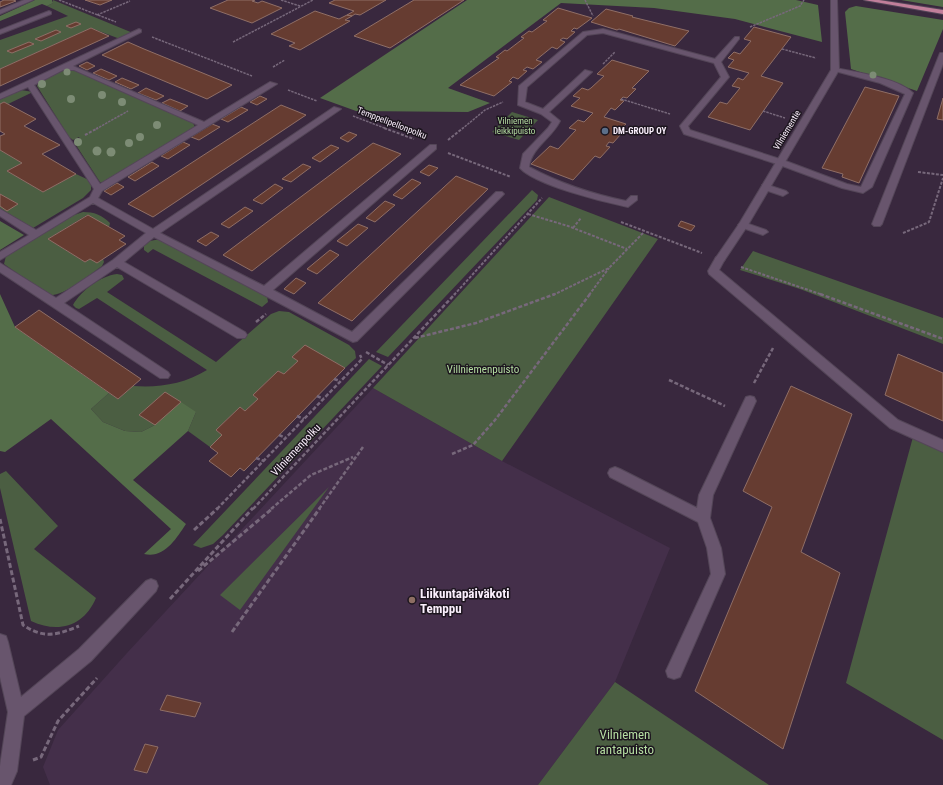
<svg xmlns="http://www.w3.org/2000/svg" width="943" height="785" viewBox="0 0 943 785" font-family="'Roboto Condensed',sans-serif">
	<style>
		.built { fill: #442f4a }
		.green { fill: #4b5e42 }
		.forest { fill: #546d49 }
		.building { fill: #663c31; stroke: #8f6e66 }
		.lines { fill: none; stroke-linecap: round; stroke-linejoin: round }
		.lane-casing { stroke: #544658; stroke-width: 2 }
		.street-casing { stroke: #544658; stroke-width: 2 }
		.primary-casing { stroke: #544658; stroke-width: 2 }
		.path-far3 { stroke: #77687b; stroke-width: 1.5; stroke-dasharray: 2.5 1; stroke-linecap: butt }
		.path-far2 { stroke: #77687b; stroke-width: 2; stroke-dasharray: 3 1.5; stroke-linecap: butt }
		.path-far1 { stroke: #77687b; stroke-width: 2.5; stroke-dasharray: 4 2; stroke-linecap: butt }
		.path { stroke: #77687b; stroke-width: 3; stroke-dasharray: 5 2.5; stroke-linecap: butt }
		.lane { fill: #68556d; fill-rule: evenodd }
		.street { fill: #68556d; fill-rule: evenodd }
		.primary { fill: #c17f9a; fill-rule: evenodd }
		.tree { fill: #7d8c75 }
		.service-dot { fill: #5c6f8a; stroke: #1c151e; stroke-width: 1.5 }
		.education-dot { fill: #8d6e63; stroke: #1c151e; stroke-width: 1.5 }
		.labels { text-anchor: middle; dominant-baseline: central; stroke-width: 3; stroke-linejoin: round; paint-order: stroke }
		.far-park-label { font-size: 9px; fill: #b5dea2; stroke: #1c151e }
		.far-street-label { font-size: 9px; fill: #faeffc; stroke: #1c151e }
		.far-poi-label { font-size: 9px; font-weight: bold; fill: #faeffc; stroke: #1c151e; text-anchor: start }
		.park-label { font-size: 11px; fill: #b5dea2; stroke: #1c151e }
		.street-label { font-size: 11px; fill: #faeffc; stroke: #1c151e }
		.near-poi-label { font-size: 13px; font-weight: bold; fill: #faeffc; stroke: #1c151e; text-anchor: start }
		.near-park-label { font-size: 13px; fill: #b5dea2; stroke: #1c151e }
	</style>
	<rect width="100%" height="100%" fill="#39283e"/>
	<path class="built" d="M373 388 502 461 670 548 615 682 538 785H50L43 767 58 730 127 653Z"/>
	<path class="green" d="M53 0 133 33 120 39 91 28 0 69V40L68 16 47 6 53 3Z
		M73 69 193 123 195 127 103 183 100 182 74 142 80 139 79 137 73 140 69 137 37 86 38 82 62 70Z
		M21 90 33 92 8 104 4 102 0 104V99Z
		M512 112 538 120 519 140 492 132Z
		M0 150 22 163 7 171 43 192 76 174 91 181V190L83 198 33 228 0 209Z
		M532 190 538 195 537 200 388 357 376 352Z
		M549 197 658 239 502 461 373 388Z
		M83 212C94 212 102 215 110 223L109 227 87 215 48 239 85 262 90 259H103L104 262 102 266C89 275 64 297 48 295L4 264 6 256 74 215Z
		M155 240H160L267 296 268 302 262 307 153 249 148 253 144 250V246L150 241Z
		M753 251 943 318V344L800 289 740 270Z
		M117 274 122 275 124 279 107 292 216 362 271 314 279 311 289 312 349 345 355 351 356 358 345 368 305 346 292 357 298 361 284 374 278 371 253 395 258 399 245 411 240 407 216 430 222 435 210 447 188 431 196 412 155 425 141 432 125 431 103 422 91 409 109 393 118 399 133 386C159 388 184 384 207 370L97 298 79 309 76 308 73 305C81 291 100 276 117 274Z
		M369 359 382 366 223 535 213 544 201 548 193 545Z
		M913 437 943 450V740L846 683Z
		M6 471 58 526 34 549 96 598C84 626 59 634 31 621L0 488V474Z
		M329 487 240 610 220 595Z
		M615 682 769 785H538Z"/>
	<path class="forest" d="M35 0H52L53 3 47 6 42 4 0 21V16Z
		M467 0H796L818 5 822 42 735 19 654 8 561 3 448 88 490 103 468 112 356 111 320 98Z
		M901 0H943V7Z
		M856 6 943 20V29L917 91 851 69 845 12 849 8Z
		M0 221 24 235 0 250Z
		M0 294 15 327 109 393 91 409 103 422 125 431 141 432 155 425 181 402 196 412 188 431 133 480 186 524C176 539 164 559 144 554L171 529 51 419 5 452 0 451Z"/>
	<path class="building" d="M4 0H13L16 1 0 7V2Z
		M85 0H112L100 5Z
		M228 0H255L252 1 258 3 262 1 282 8 252 23 210 8Z
		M335 0H386L360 15 355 14 352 16 347 15 354 11 329 3Z
		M414 0H464L390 48 354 36Z
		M558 8 592 18 577 29 574 28 571 31 575 32 567 39 563 38 560 40 565 42 557 49 552 47 536 60 542 62 533 69 527 67 523 70 527 71 518 79 513 77 509 81 512 82 494 96 460 85 499 58 496 57 505 50 507 51 524 38 521 37 529 31 532 32 547 21 543 20Z
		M606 9 633 16 632 17 689 31 675 46 619 29 617 30 591 22Z
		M315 11 339 19 347 15 352 16 345 20 350 21 300 50 289 46 295 43 271 34Z
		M76 22 81 24 71 28 66 26Z
		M754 27 791 37 761 76 783 83 750 130 708 117 720 102 727 104 740 88 732 86 738 78 743 80 749 73 728 67 734 60 728 58 734 52 740 54 751 41 744 39Z
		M91 28 109 36 0 86V69Z
		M56 30 61 32 41 41 35 39Z
		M29 42 34 44 12 53 7 51Z
		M128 42 144 49 232 85 207 99 102 55Z
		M612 60 649 71 632 88 636 89 627 98 623 97 620 100 624 101 615 110 611 108 604 117 626 124 617 133 621 134 613 143 609 142 606 146 610 147 600 158 595 156 573 180 531 164 550 146 558 149 576 130 569 128 578 120 584 122 593 113 571 106 580 98 573 96 582 88 588 90 591 88 604 76 597 74Z
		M87 62 95 66 87 70 79 66Z
		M101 69 117 76 109 80 93 73Z
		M122 78 139 85 131 89 115 82Z
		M865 87 899 96 859 183 842 177 843 174 822 168Z
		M146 88 164 96 156 100 138 93Z
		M260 96 267 99 257 105 250 102Z
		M943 98V120L937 119Z
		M170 99 188 106 180 111 162 103Z
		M4 102 36 119 24 126 60 145 42 154 76 174 43 192 7 171 22 163 0 150V136L5 134 0 131V104Z
		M281 105 306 115 153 217 128 204Z
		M241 107 248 110 228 122 221 119Z
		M212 124 220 127 199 140 191 137Z
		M349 132 357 135 348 142 340 138Z
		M183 142 190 145 168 159 161 156Z
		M373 143 401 154 252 271 223 255Z
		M331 145 339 148 320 162 312 158Z
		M152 162 159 166 135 181 128 177Z
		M303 164 311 167 291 182 282 179Z
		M429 165 438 168 429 176 420 172Z
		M456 176 488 189 352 321 318 303Z
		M412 179 421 183 402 199 393 195Z
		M117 183 124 187 111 195 104 191Z
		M275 184 283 188 262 204 253 200Z
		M0 194 18 204 7 211 0 206Z
		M385 201 395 205 375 222 366 218Z
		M245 207 253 211 229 228 221 224Z
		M88 215 125 236 119 240 126 244 97 263 90 259 85 262 48 239Z
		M681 221 695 226 691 231 678 226Z
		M358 224 368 228 347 246 337 241Z
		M211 232 219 236 206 246 197 241Z
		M330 250 339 255 317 274 307 269Z
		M296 278 306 283 294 294 284 289Z
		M39 310 141 379 118 399 15 327Z
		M305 345 345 368 244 471 240 468 231 477 209 461 218 453 210 447 222 435 216 430 240 407 245 411 258 399 253 395 278 371 284 374 298 361 292 357Z
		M898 354 943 373V421L885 395Z
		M791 386 852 414 801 552 840 573 783 749 695 691 772 507 743 491Z
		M165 392 181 402 155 425 139 415Z
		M167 695 201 703 195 717 160 710Z
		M145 744 158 747 147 773 134 770Z"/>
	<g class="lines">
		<defs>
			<path id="lane" d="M24 0H33L0 14V10Z
				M49 11 51 12V14L0 34V30Z
				M139 29 141 30V32L73 66 204 122 270 82 277 84 102 191 98 198 153 229 334 107 341 109 160 233 264 286 430 145H436V149L273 290 352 332 496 192H502L504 194 357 341 353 342 154 237 124 262 245 332 247 335 245 338H237L117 267 64 303 168 372 170 375 168 378H160L0 272V263L56 298 113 260 146 233 93 203 0 260V252L29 235 0 216V209L36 230 90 197 94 189 28 87 0 99V94ZM63 70H74L198 125 100 184 34 85Z
				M603 29 715 59 735 37H739V39L721 62 729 77 688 126 690 130 783 160 847 184 861 187 905 94 880 83 831 70 835 68C856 72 898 78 913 93L872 187 863 193 842 188 777 164 684 134 680 126 721 77 714 63 603 33 587 35 527 87 525 102 543 109 585 70 592 72 549 112 560 121C551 139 532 147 529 167 559 183 592 194 626 201L631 196H637V200L628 207C604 202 535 185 520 168L523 154 548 128 552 122 541 114 518 105 519 86 583 32Z
				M940 53H943V64L882 224 880 226H874L872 224Z
				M765 184 786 191 788 193 783 196 762 189V185Z
				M743 222 766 230 768 232 763 235 740 227 738 225 740 223Z
				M720 256 725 259 719 270 898 420 943 440V452L890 428 709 274 708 271 716 257Z
				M750 396 754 397 756 401 713 495 710 518 721 548 725 574 680 677 674 679 668 677 666 671 711 574 707 548 698 522 610 477 608 473 610 469 615 467 620 469 697 508 699 495 746 397Z"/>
			<path id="street" d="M831 0H837L839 70 748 225 724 261H716L715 259 739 224 831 70Z
				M151 579 156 581 158 586 156 591 91 661 24 716 17 771 11 785H0V766L8 712 0 677V634L6 636 8 642 21 697 79 649 146 581Z"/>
			<path id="primary" d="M864 0H879L943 10V14Z"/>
		</defs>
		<use href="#lane" class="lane-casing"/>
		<use href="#street" class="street-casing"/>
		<use href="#primary" class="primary-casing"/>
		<path class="path-far3" d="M59 0 116 22
			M281 0 300 6
			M585 0 593 16
			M97 15 130 1
			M750 27 800 6 804 0
			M152 37 252 76
			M233 42 313 0
			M782 49 816 58
			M603 64 615 52
			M273 67 285 60
			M288 90 317 101
			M621 99 670 114
			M763 111 785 118
			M353 116 387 129
			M96 129 128 111
			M462 129 485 110 503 102"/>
		<path class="path-far2" d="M384 128 414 139
			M85 135 98 128
			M448 140 463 128
			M448 153 511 177
			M918 172 943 175
			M528 214 568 226 627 249
			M621 222 702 253
			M573 228 581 218
			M903 233 929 222 943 178
			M741 267 823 295
			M454 295 542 198
			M553 295 609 268 644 232
			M589 295 609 268"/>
		<path class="path-far1" d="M820 294 943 339
			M256 322 266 314
			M415 338 476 323 555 294
			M366 352 388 365
			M334 379 340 381
			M669 380 725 406
			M754 383 773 348
			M317 396 324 399
			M297 416 304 419
			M279 435 286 438
			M452 454 473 445 495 420 590 294
			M256 458 264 461
			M217 509 362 359 360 355
			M253 509 455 294
			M271 509 311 475 353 457
			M319 509 363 447"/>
		<path class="path" d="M0 519 23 625C44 639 57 635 79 626
			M194 530 218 508
			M198 571 273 508
			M170 599 253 508
			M232 632 320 508
			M33 760 41 757 58 721 97 678"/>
		<use href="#lane" class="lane"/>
		<use href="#street" class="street"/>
		<use href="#primary" class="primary"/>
	</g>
	<g class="tree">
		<circle cx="67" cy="72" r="3.5"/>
		<circle cx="873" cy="75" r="3.5"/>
		<circle cx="42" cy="84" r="4"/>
		<circle cx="102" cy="95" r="4"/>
		<circle cx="71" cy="99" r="4"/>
		<circle cx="122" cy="102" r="4"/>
		<circle cx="157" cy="125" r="4"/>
		<circle cx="140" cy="137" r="4"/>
		<circle cx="78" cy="142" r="4"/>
		<circle cx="129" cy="143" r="4"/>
		<circle cx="97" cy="151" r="4.5"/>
		<circle cx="111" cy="152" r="4.5"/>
	</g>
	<circle class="service-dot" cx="605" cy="131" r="4"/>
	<circle class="education-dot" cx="412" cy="600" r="4"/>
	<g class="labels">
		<g class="far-park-label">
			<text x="515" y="121">Vilniemen<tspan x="515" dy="10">leikkipuisto</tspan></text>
		</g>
		<g class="far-street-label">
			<text transform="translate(392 123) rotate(21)">Temppelipellonpolku</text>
			<text transform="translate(787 130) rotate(-59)">Vilniementie</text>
		</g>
		<g class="far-poi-label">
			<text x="613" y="131">DM-GROUP OY</text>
		</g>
		<g class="park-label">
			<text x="483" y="369">Villniemenpuisto</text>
		</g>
		<g class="street-label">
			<text transform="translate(296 450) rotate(-47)">Vilniemenpolku</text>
		</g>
		<g class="near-poi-label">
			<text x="420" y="593">Liikuntapäiväkoti<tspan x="420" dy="15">Temppu</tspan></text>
		</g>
		<g class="near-park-label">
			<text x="625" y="734">Vilniemen<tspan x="625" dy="15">rantapuisto</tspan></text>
		</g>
	</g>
</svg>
